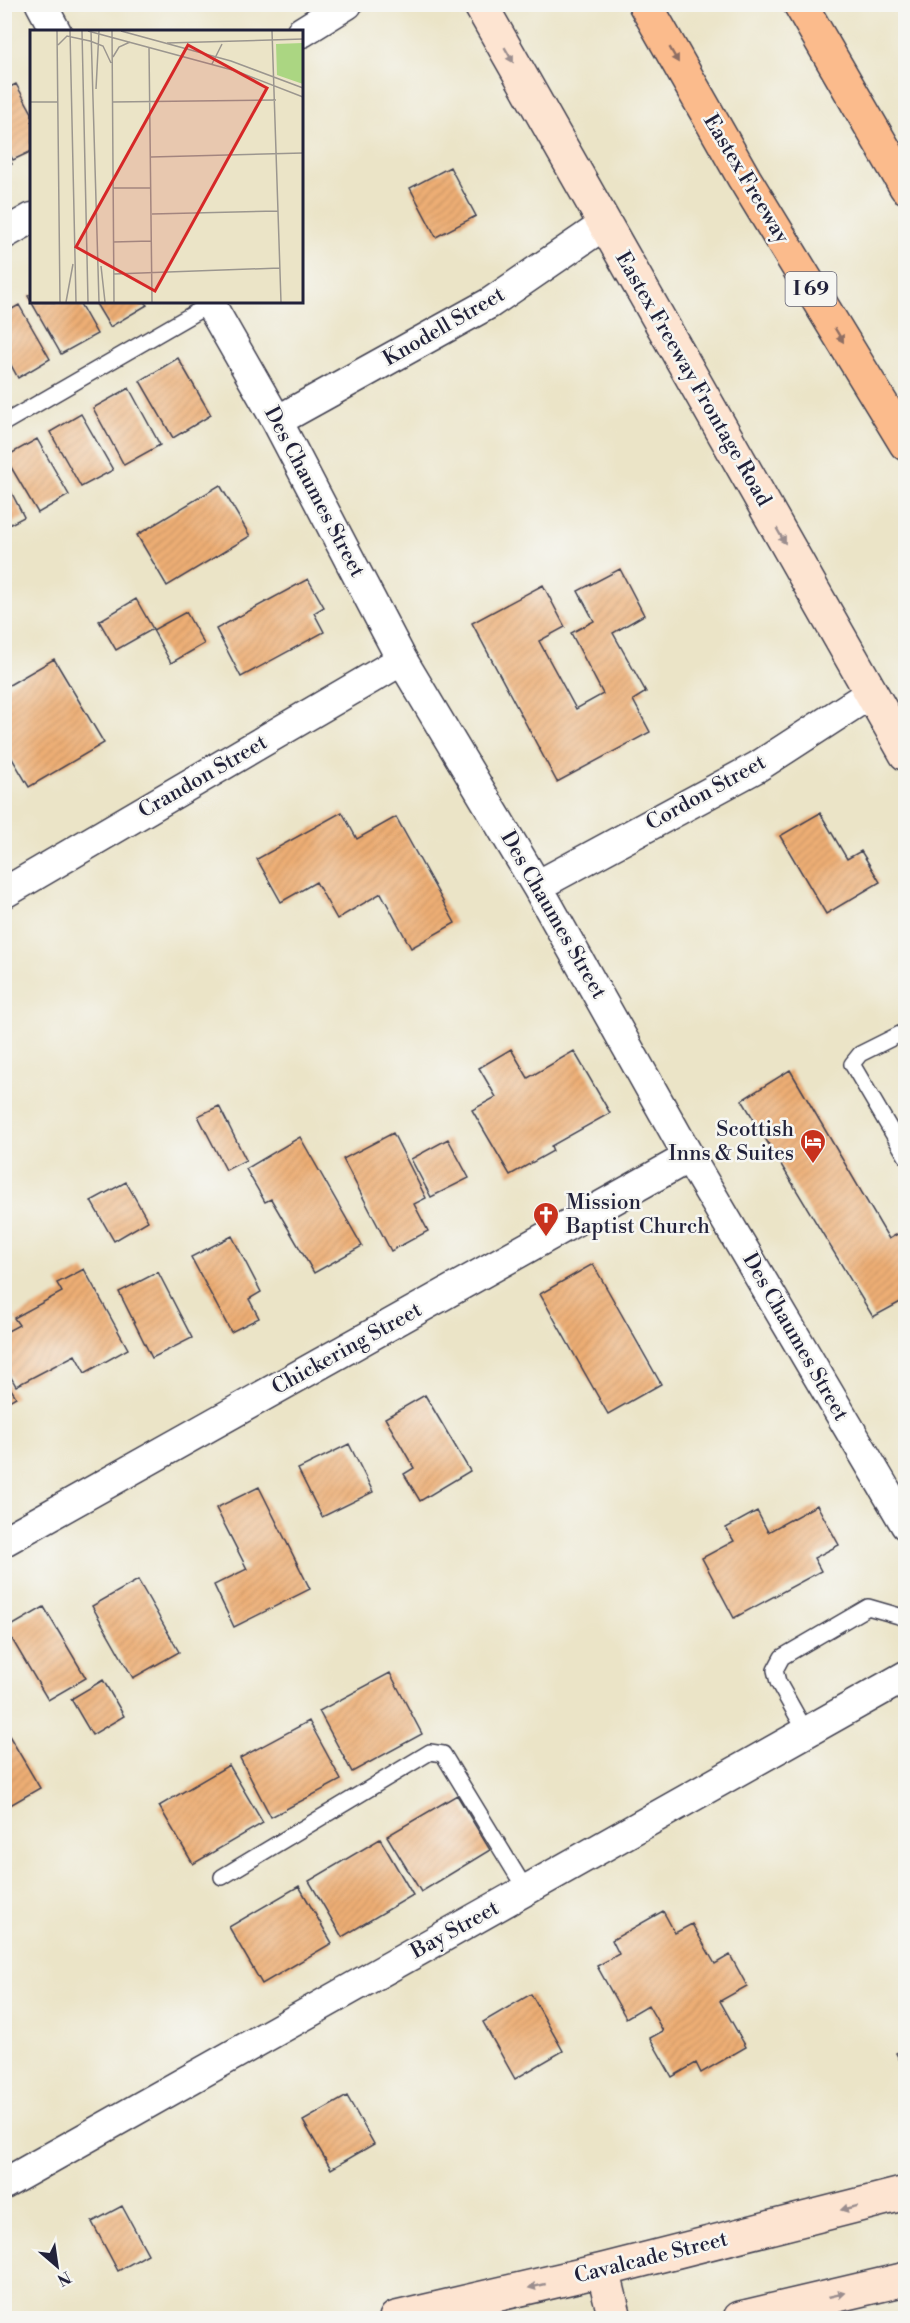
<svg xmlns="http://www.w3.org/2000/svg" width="910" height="2323" viewBox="0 0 910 2323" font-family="'Libre Bodoni',serif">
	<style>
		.building { fill: url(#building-hatch) }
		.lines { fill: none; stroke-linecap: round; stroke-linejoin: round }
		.service-casing { stroke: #403f50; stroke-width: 18 }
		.minor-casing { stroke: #403f50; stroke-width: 33 }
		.secondary-casing { stroke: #403f50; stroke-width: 36 }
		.motorway-casing { stroke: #403f50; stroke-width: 36 }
		.service { stroke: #fff; stroke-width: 15 }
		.minor { stroke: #fff; stroke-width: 30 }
		.secondary { stroke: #fde4d1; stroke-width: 33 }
		.motorway { stroke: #fbbb8c; stroke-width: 33 }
		.oneway { fill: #9a8d8e }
		.oneway2 { fill: #8e6e64 }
		.labels { text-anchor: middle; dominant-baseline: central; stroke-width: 5; stroke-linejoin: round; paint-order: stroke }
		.shield { fill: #f6f6f2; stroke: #626272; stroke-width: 1.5 }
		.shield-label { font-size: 20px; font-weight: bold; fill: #22223b }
		.street-label { font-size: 21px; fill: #22223b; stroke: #f6f6f2 }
		.poi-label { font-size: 21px; fill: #22223b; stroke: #f6f6f2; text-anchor: end }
		.inset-road { fill: none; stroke: #9b968f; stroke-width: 1.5 }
		.view { fill: #d62828; fill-opacity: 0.15; stroke: #d62828; stroke-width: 3 }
		.inset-edge { fill: none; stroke: #22223b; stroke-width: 3 }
	</style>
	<defs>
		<pattern id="building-hatch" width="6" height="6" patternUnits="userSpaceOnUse" patternTransform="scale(1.5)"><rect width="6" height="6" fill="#edae74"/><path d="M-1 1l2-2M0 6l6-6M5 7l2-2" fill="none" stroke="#cb9565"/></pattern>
	</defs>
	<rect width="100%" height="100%" fill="#f6f6f2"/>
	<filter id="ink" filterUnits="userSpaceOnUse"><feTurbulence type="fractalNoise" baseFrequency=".0167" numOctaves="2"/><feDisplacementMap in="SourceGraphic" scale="12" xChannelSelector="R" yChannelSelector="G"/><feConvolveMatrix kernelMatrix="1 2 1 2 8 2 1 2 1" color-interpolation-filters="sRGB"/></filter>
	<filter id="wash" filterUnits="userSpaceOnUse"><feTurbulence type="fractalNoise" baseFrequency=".008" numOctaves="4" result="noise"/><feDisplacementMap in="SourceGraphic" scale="24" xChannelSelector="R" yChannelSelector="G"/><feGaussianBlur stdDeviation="1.35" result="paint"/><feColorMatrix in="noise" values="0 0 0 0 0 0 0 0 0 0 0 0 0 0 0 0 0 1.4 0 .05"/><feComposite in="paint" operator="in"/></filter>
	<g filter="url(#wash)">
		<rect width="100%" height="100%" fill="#ebe4c7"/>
		<g id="blocks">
			<path class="building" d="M16 84 32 113V151L13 160 4 143V90Z
				M4 152 12 164 4 168Z
				M450 167 476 216 436 237 410 188Z
				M32 294V302H79L97 334 61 354 28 296Z
				M95 302H144L147 305 110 327Z
				M19 305 50 359 18 378 5 354V313Z
				M178 358 211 415 173 438 140 381Z
				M129 388 160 445 124 465 93 408Z
				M81 414 113 470 81 487 50 432Z
				M37 439 69 495 38 513 5 457Z
				M5 480 24 517 5 527Z
				M220 485 250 536 167 586 137 535Z
				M620 569 644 615 613 633 646 692 633 700 650 732 557 782 472 623 543 585 565 627 539 641 576 709 603 694 571 633 594 621 578 591Z
				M308 579 324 607 314 613 324 632 241 677 216 629Z
				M136 599 153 629 116 650 99 621Z
				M186 612 204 644 171 663 153 630Z
				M54 659 104 743 29 787 4 745V688Z
				M342 812 357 839 396 817 455 923 411 948 381 893 337 919 316 882 281 902 257 859Z
				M820 813 847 859 861 851 880 882 826 914 780 836Z
				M511 1049 528 1078 574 1051 610 1113 551 1146 553 1151 510 1175 472 1110 496 1097 479 1068Z
				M790 1070 889 1239 906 1229V1299L873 1317 742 1100Z
				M219 1106 246 1160 226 1170 198 1116Z
				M393 1133 426 1198 414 1204 428 1231 391 1251 343 1159Z
				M300 1137 362 1246 314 1273 271 1199 265 1202 246 1169Z
				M448 1139 469 1178 431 1197 411 1159Z
				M126 1182 148 1221 114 1241 91 1201Z
				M232 1236 261 1292 249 1299 259 1318 231 1332 191 1257Z
				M593 1264 661 1384 608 1414 540 1294Z
				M84 1269 128 1349 85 1373 75 1355 16 1386 4 1365V1333L19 1325 14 1318 62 1292 57 1283Z
				M158 1272 192 1338 152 1358 119 1292Z
				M4 1378 16 1397 4 1404Z
				M425 1395 470 1471 420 1501 404 1474 414 1468 385 1418Z
				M349 1444 373 1492 322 1517 298 1469Z
				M259 1487 310 1589 234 1627 214 1585 247 1569 216 1508Z
				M817 1505 839 1545 814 1558 821 1571 734 1618 702 1558 734 1541 726 1528 757 1511 768 1532Z
				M138 1580 179 1652 133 1678 92 1606Z
				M44 1607 86 1678 48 1700 6 1629Z
				M390 1673 422 1734 352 1772 319 1711Z
				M103 1680 124 1716 92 1735 71 1699Z
				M309 1721 341 1780 271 1817 240 1758Z
				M4 1727 40 1788 5 1808 4 1807Z
				M229 1765 263 1823 193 1864 159 1806Z
				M457 1795 490 1850 421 1892 387 1836Z
				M380 1839 413 1895 342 1937 309 1881Z
				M299 1886 332 1943 262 1984 229 1927Z
				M663 1911 675 1933 692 1924 715 1964 730 1955 747 1986 720 2001 746 2047 701 2073 696 2063 672 2077 650 2038 663 2031 648 2005 626 2018 597 1966 619 1954 612 1940Z
				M531 1994 563 2051 515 2079 483 2022Z
				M906 2048V2071L896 2053Z
				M347 2096 374 2144 331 2169 303 2121Z
				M122 2206 148 2254 118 2271 92 2222Z"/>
		</g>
	</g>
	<g filter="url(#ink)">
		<use href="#blocks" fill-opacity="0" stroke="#403f50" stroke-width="1.5"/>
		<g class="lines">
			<defs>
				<path id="service" d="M4 423 210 304
					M906 1031 860 1054 852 1064 906 1156
					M806 1732 778 1682 775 1670 782 1657 868 1607 906 1618
					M222 1877 430 1752 443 1754 526 1890"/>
				<path id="minor" d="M41 4 56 32
					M302 32 347 4
					M4 234 32 218
					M209 302 277 421 402 660 537 886 689 1157 906 1525
					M277 421 490 303 605 224
					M537 886 757 767 871 693
					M4 893 402 660
					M4 1541 689 1157
					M4 2184 906 1676"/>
				<path id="secondary" d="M480 4 906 754
					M603 2270 615 2318
					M396 2318 603 2270 906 2193
					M740 2318 906 2279"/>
				<path id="motorway" d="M645 4 744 178 906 444
					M800 4 906 187"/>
			</defs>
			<use href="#service" class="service-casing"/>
			<use href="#minor" class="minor-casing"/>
			<use href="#secondary" class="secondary-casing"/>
			<use href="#motorway" class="motorway-casing"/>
			<use href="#service" class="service"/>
			<use href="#minor" class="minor"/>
			<use href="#secondary" class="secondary"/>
			<use href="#motorway" class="motorway"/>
		</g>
		<defs><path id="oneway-solid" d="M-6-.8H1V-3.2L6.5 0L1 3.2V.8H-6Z" transform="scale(1.5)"/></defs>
		<g class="oneway">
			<use href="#oneway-solid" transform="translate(509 55) rotate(60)"/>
			<use href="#oneway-solid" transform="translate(781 536) rotate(60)"/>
			<use href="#oneway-solid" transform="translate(849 2208) rotate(166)"/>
			<use href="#oneway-solid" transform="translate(537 2286) rotate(167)"/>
			<use href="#oneway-solid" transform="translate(837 2295) rotate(-13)"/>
		</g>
		<g class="oneway2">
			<use href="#oneway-solid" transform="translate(674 55) rotate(60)"/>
			<use href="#oneway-solid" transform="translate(839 335) rotate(59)"/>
		</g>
	</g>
	<defs>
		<symbol id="hotel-pin" viewBox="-11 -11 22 30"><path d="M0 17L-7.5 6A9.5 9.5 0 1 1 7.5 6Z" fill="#c8321e" stroke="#f6f6f2"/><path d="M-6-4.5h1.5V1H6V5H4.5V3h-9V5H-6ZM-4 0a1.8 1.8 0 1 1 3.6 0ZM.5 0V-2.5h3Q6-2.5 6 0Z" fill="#fff"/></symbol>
		<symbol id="church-pin" viewBox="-11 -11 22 30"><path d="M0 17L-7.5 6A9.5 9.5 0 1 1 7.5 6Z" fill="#c8321e" stroke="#f6f6f2"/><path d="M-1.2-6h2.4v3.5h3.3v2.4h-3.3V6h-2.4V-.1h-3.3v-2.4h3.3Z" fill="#fff"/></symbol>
	</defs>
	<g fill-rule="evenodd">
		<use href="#hotel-pin" x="798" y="1127" width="30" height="40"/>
		<use href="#church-pin" x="531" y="1200" width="30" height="40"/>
	</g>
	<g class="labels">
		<rect class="shield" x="785.5" y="272" width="51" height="34" rx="4.5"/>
		<g class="shield-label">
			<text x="811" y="289">I 69</text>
		</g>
		<g class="street-label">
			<text transform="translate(746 179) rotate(59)">Eastex Freeway</text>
			<text transform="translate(444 327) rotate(-30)">Knodell Street</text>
			<text transform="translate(693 379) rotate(60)">Eastex Freeway Frontage Road</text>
			<text transform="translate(314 492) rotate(62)">Des Chaumes Street</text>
			<text transform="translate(203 777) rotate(-30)">Crandon Street</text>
			<text transform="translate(706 793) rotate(-29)">Cordon Street</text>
			<text transform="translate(553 915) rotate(60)">Des Chaumes Street</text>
			<text transform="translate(795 1337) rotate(60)">Des Chaumes Street</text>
			<text transform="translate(347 1349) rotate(-29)">Chickering Street</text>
			<text transform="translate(455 1930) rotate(-29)">Bay Street</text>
			<text transform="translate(651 2258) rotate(-14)">Cavalcade Street</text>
		</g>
		<g class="poi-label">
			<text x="794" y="1130">Scottish<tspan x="794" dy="24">Inns &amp; Suites</tspan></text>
			<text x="566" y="1203" text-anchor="start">Mission<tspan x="566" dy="24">Baptist Church</tspan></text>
		</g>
	</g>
	<g transform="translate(30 30)">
		<rect width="273" height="273" fill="#ebe4c7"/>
		<path d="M273 13V54L247 45 246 14Z" fill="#abd682"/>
		<path class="inset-road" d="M27 1 30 272M40 1 46 272M52 1 58 272M58 1 206 41 273 67M61 1 69 272M82 1 84 272M91 1 201 31 273 58M242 1 251 272M137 13 273 9M28 15 37 6 60 11 73 16 81 33M119 17 122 272M83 27 89 17 100 12M182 34 192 14M66 59 69 1M0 72H28M82 72 246 70M121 127 273 123M83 158H121M122 184 248 181M83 212 121 211M71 236 75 272M84 244 250 238M36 272 43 234"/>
		<path class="view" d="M158 15 237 58 125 261 46 217Z"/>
		<rect width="273" height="273" class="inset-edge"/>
	</g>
	<rect width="910" height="2323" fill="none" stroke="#f6f6f2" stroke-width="24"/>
	<g transform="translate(57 2266) rotate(151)" stroke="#f6f6f2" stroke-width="4.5" paint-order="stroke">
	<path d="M0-4.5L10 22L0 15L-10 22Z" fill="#22223b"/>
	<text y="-9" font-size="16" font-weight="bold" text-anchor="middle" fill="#22223b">N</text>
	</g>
</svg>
